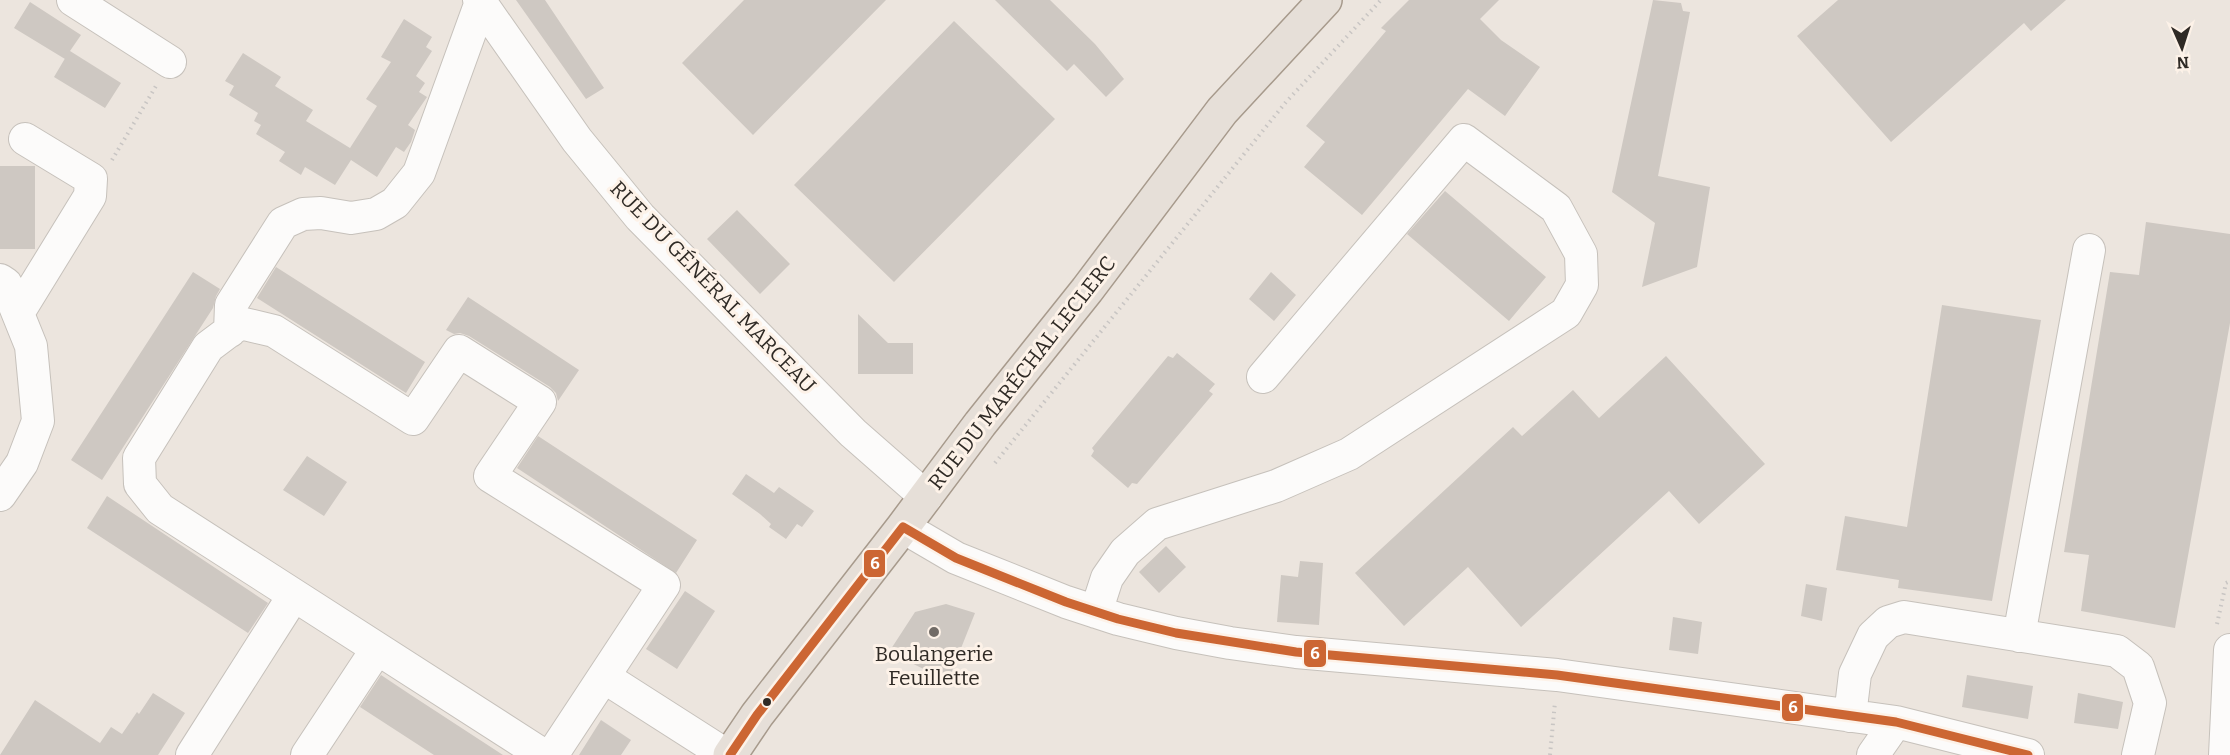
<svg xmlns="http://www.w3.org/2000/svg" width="2230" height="755" viewBox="0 0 2230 755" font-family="Bitter,serif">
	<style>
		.building { fill: #cec8c2 }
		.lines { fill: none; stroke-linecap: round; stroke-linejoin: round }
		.minor-casing { stroke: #c6c1bb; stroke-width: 34 }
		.major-casing { stroke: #a79a8c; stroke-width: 36 }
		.path { stroke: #c8c5c3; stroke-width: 4; stroke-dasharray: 1.5 4.5; stroke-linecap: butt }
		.minor { stroke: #fcfbfa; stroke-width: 32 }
		.major { stroke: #e6dfd8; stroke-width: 33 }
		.bus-1-casing { stroke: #fdf2e8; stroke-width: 14 }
		.bus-1 { stroke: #c63; stroke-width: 9 }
		.poi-dot { fill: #716b66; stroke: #fdf2e8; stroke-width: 2 }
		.bus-dot { fill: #2f2a25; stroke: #fdf2e8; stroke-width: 2 }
		.labels { text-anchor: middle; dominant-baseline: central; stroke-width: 6; stroke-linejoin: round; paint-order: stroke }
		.street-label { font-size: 21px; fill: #2f2a25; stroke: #fdf2e8 }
		.poi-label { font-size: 21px; fill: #2f2a25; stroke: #fdf2e8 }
		.line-badge { stroke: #fdf2e8; stroke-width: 2 }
		.badge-label { font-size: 16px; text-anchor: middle; font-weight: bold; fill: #fff }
	</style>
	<rect width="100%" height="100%" fill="#ece5de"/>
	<path class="building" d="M516 0H545L604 88 586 99Z
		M744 0H886L753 135 682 63Z
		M995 0H1050L1095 44 1124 79 1106 97 1074 64 1067 71Z
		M1409 0H1499L1480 19 1501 40 1540 67 1505 116 1468 89 1362 215 1304 167 1325 142 1306 126 1386 31 1381 28Z
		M1653 0 1681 3 1683 11 1690 12 1658 176 1710 187 1697 267 1642 287 1655 223 1612 192Z
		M1838 0H2066L2031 31 2024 23 1891 142 1797 36Z
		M30 2 81 35 70 51 121 83 105 108 54 77 67 55 65 59 14 28Z
		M404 19 432 37 426 47 432 51 416 76 425 83 419 92 427 97 408 125 415 130 411 142 404 152 396 147 377 177 351 160 335 185 305 167 301 175 279 161 285 152 256 134 261 125 254 121 258 113 229 95 234 86 225 81 243 53 281 77 275 86 313 110 306 121 350 148 377 106 366 99 391 62 381 57Z
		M954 21 1055 119 894 282 794 185Z
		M0 166H35V249H0Z
		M1445 191 1546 277 1509 321 1407 234Z
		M737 210 790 264 760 294 707 239Z
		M2146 222 2230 234V323L2175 628 2081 611 2089 555 2064 552 2110 272 2139 275Z
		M276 267 425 362 406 393 257 298Z
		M193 272 220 289 216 296 213 308 102 480 71 460Z
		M1271 272 1296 295 1274 321 1249 299Z
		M468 297 579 370 558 401 556 393 550 387 469 336 460 333 454 334 446 330Z
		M1942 305 2041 320 1992 601 1898 588 1899 580 1836 570 1845 516 1907 527Z
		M858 314 888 343H913V374H858Z
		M1177 353 1215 384 1209 391 1213 394 1137 484 1132 483 1128 488 1091 456 1094 451 1092 448 1168 356 1173 358Z
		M1666 356 1765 464 1699 524 1669 491 1521 627 1468 567 1404 626 1355 573 1513 427 1522 436 1573 390 1599 418Z
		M538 436 697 540 676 573 517 468Z
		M307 456 347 482 324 516 283 490Z
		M746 474 774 493 779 487 814 511 802 527 797 524 786 539 769 527 771 524 760 514 732 494Z
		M107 496 268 603 248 633 87 528Z
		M1166 546 1186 567 1159 593 1139 572Z
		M1300 561 1323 563 1319 625 1277 622 1281 575 1298 577Z
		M1806 584 1827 588 1822 621 1801 616Z
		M685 591 715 611 677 669 646 649Z
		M946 604 975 613 948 681 889 652 915 612Z
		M1673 617 1702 622 1698 654 1669 650Z
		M381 675 411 695 503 755H434L360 707Z
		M1967 675 2033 686 2028 719 1962 707Z
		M153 693 185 713 158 755H0L35 700 100 743 111 727 122 734 137 712 139 714Z
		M2078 693 2123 702 2118 729 2074 723Z
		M601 720 631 740 621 755H579Z"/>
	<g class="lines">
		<defs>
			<path id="minor" d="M73 0 170 62
				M479 0 577 140 640 217 853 433 926 497
				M0 280 6 284 31 346 38 421 22 463 0 495
				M18 313 90 196 91 179 25 139
				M230 331 231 305 283 223 303 214 321 213 351 218 376 214 395 203 419 173 481 2
				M903 527 956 558 1066 602 1118 619 1176 633 1230 643 1296 652 1557 675 1896 722 2028 755
				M1096 612 1107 578 1125 552 1157 524 1276 486 1349 454 1566 313 1582 285 1581 254 1556 208 1464 140 1263 377
				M2019 636 2089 250
				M604 677 726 755
				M1850 716 1855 674 1873 636 1888 622 1904 617 2117 651 2138 667 2150 703 2138 755
				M192 755 294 595
				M307 755 377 649
				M543 755 160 509 140 484 139 458 208 347 240 323 274 331 413 419 459 351 540 402 490 476 664 585 552 755
				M1873 755 1896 722
				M2225 755 2230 650"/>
			<path id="major" d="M730 755 757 715 903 527 980 424 1087 290 1222 111 1325 0"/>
		</defs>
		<use href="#minor" class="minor-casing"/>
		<use href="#major" class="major-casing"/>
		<path class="path" d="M112 160 156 86
			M995 463 1286 102 1381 0
			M2217 624 2226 583 2230 581
			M1550 755 1555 702"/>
		<use href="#minor" class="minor"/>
		<use href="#major" class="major"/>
		<defs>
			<path id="bus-1" d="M730 755 757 715 903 527 956 558 1066 602 1118 619 1176 633 1296 652 1557 675 1896 722 2028 755"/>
		</defs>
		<use href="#bus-1" class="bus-1-casing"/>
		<use href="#bus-1" class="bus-1"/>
	</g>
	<circle class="poi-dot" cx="934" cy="632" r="6"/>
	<circle class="bus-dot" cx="767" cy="702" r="5"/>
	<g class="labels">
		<g class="street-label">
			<text transform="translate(713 287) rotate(46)">RUE DU GÉNÉRAL MARCEAU</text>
			<text transform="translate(1022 373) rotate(-52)">RUE DU MARÉCHAL LECLERC</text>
		</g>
		<g class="poi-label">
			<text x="934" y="654">Boulangerie<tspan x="934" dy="24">Feuillette</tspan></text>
		</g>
	</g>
	<g class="line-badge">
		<rect x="863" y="549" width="23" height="29" rx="6" fill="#c63"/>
		<rect x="1303" y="639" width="24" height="29" rx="6" fill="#c63"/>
		<rect x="1781" y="693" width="23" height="29" rx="6" fill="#c63"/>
	</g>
	<g class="badge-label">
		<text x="875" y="569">6</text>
		<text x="1315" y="659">6</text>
		<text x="1793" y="713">6</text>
	</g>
	<g transform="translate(2182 48) rotate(177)" stroke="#fdf2e8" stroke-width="4.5" paint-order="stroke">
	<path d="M0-4.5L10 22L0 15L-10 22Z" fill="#2f2a25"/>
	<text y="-9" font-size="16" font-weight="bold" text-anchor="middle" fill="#2f2a25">N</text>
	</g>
</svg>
